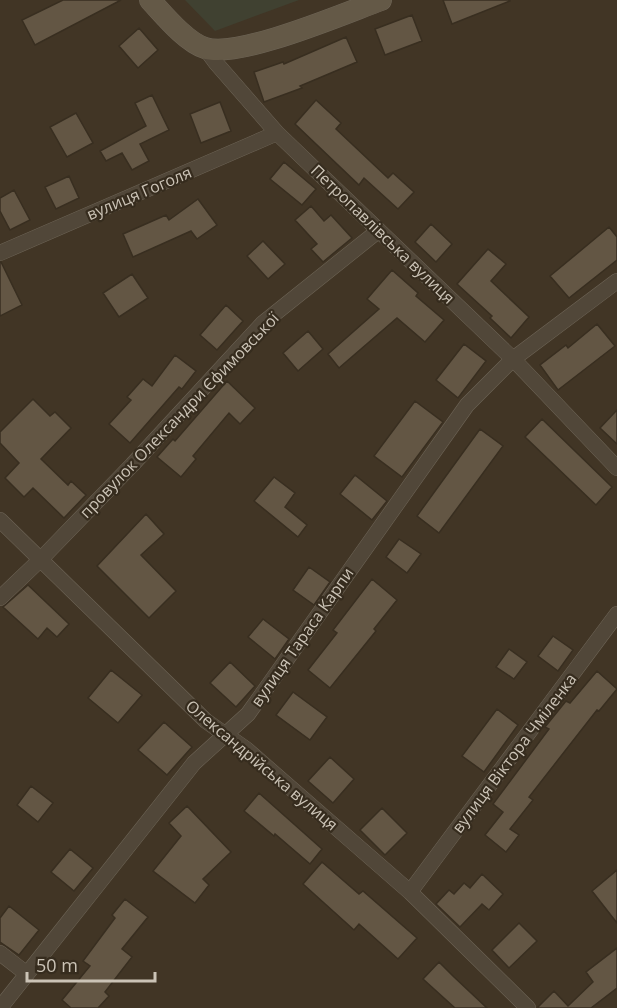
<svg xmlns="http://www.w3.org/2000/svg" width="617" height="1008" viewBox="0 0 617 1008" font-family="'Open Sans',sans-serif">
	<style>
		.medical { fill: #404131 }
		.building { fill: #635644; stroke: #382e20; stroke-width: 1.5 }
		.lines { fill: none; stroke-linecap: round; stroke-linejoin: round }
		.minor-casing { stroke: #6e6557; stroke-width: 16 }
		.secondary-casing { stroke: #6e6557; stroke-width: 22 }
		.minor { stroke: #514739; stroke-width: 15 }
		.secondary { stroke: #645947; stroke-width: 21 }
		.labels { text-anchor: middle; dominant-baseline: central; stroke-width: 4.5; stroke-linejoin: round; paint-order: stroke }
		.street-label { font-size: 16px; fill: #cbc3b6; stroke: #362c1e }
	</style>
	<rect width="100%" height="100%" fill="#413525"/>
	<path class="medical" d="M185 0H299L215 31Z"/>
	<path class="building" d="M63 0H121L35 45 22 20Z
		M443 0H510V1L452 24Z
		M412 15 422 41 385 55 375 29Z
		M139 28 158 50 138 68 119 46Z
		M346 37 357 62 300 86 302 88 264 102 254 72 283 62 284 64Z
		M152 95 169 130 140 144 149 161 132 170 122 153 106 161 100 151 146 126 135 103Z
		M316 100 341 123 336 129 388 178 393 173 414 192 398 209 364 178 359 185 295 124Z
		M220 102 231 131 201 143 190 114Z
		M76 113 93 143 67 157 50 127Z
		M284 162 316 189 302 205 270 179Z
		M69 176 79 198 56 209 45 187Z
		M14 190 30 220 10 230 0 211V198Z
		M198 199 217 225 197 239 191 231 133 257 123 234 166 215 169 220Z
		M311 206 324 221 331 215 352 238 323 262 311 249 317 244 295 220Z
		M431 224 452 244 436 262 415 242Z
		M609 227 617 237V260L569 298 550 276Z
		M263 241 285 264 268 279 247 256Z
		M488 249 506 264 491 281 529 317 511 338 490 318 492 316 457 284Z
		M1 262 22 305 0 316V263Z
		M392 270 418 293 416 296 444 320 425 342 397 318 339 368 328 354 379 309 367 299Z
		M132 274 148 298 119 317 103 293Z
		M226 305 243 321 217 350 200 335Z
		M597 324 615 346 558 390 540 365 566 345 568 348Z
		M308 331 323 349 298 371 283 353Z
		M464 344 486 361 458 398 436 380Z
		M175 355 196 371 182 389 179 387 130 443 109 424 131 400 127 397 143 379 152 386Z
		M227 381 255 408 240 424 229 413 193 456 196 459 181 477 157 457 173 439 175 441Z
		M33 399 50 416 55 412 71 428 41 459 68 485 71 481 86 495 64 518 33 488 24 497 5 478 19 463 0 443V432Z
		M415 401 443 422 402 477 374 456Z
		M617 410V444L600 428Z
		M542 419 612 487 596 505 525 437Z
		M480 429 503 446 439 533 417 516Z
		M355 475 387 501 372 520 340 494Z
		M274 477 295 493 285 507 307 525 298 537 254 501Z
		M146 514 164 534 141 555 176 591 149 618 97 566Z
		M399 539 421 554 407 573 386 557Z
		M309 567 330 582 314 605 293 590Z
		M372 579 397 600 374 629 376 631 330 688 308 670 337 633 333 630Z
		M28 585 69 624 57 637 47 628 38 639 3 607Z
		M263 619 289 639 275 659 248 637Z
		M553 636 573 650 558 671 538 656Z
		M509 649 527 662 514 679 496 667Z
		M230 662 255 686 236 707 210 683Z
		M111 670 142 695 118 723 88 698Z
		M597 671 617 689 599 711 597 710 529 797 533 800 510 829 519 835 506 852 485 835 503 812 493 804 549 729 545 727 566 701 570 703Z
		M293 692 327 717 310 740 276 715Z
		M497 709 518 725 484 772 462 756Z
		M164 722 192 747 167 775 138 750Z
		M330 757 354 779 333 803 308 781Z
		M31 786 53 803 38 822 17 805Z
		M259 793 322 849 310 864 275 834 274 836 244 811Z
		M187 806 231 852 203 879 209 885 195 903 153 871 181 836 169 823Z
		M382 808 407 833 385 855 360 830Z
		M70 849 93 868 74 891 51 872Z
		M322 862 359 894 363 891 417 938 398 959 359 924 354 930 303 884Z
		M617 870V923L592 891Z
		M482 874 503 894 489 910 482 904 460 927 436 904 449 890 454 894 464 883 470 888Z
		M125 899 148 917 122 949 132 957 105 992 109 996 98 1008H71L62 1000 90 966 83 961 115 918 112 915Z
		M9 906 39 930 19 955 0 942V918Z
		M519 923 537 941 509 968 492 950Z
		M617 948V988L591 1008H537L554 991 568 1006 593 982 586 972Z
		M439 962 454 977 487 1008H455L423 979Z"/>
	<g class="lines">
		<defs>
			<path id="minor" d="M205 48 216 63 277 133 513 359 617 468
				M0 253 277 133
				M0 520 206 721 246 749 410 892 528 1008
				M0 598 41 559 132 465 263 323 378 231
				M410 892 617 614
				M0 953 27 974
				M0 1008 194 763 248 714 467 405 513 359 617 281"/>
			<path id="secondary" d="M150 0C164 15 186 42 205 48 238 59 345 13 381 0"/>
		</defs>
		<use href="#minor" class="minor-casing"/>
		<use href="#secondary" class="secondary-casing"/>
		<use href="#minor" class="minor"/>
		<use href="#secondary" class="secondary"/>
	</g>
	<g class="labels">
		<g class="street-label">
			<text transform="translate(139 193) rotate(-23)">вулиця Гоголя</text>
			<text transform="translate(383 234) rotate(44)">Петропавлівська вулиця</text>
			<text transform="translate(179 415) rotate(-46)">провулок Олександри Єфимовської</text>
			<text transform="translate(302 637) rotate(-55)">вулиця Тараса Карпи</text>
			<text transform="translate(514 753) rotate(-53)">вулиця Віктора Чміленка</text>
			<text transform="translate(262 765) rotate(40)">Олександрійська вулиця</text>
		</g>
	</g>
	<path d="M27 972v9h128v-9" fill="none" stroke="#cbc3b6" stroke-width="3"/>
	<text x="36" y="972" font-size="18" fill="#cbc3b6" stroke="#362c1e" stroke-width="4.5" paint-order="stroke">50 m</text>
</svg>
